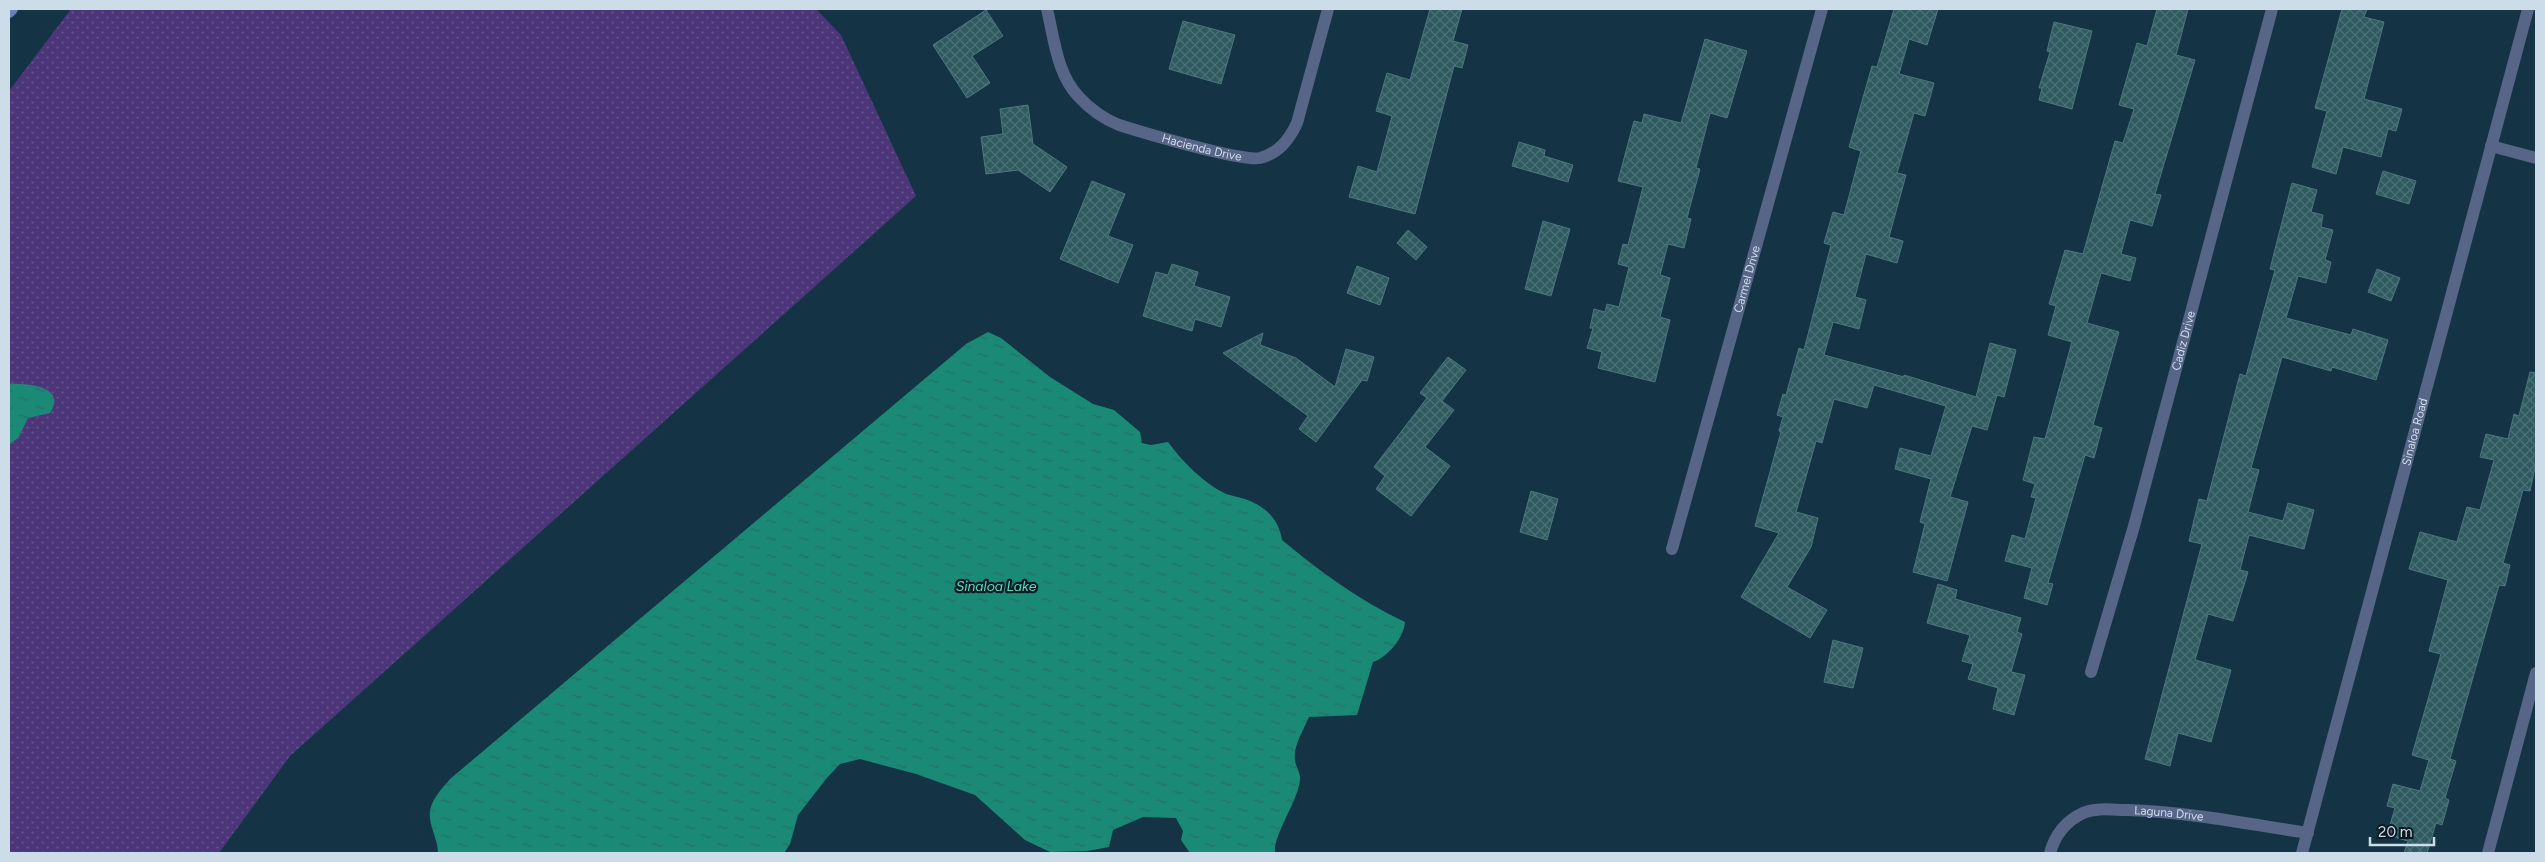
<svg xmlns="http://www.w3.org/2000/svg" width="2545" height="862" viewBox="0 0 2545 862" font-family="Figtree,sans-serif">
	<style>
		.grass { fill: url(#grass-dots) }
		.water { fill: url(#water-ripples) }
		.building { fill: url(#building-cross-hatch); stroke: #4c787e }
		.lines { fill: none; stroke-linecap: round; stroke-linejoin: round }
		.minor { stroke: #576586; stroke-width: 12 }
		.tertiary { stroke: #576586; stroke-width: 12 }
		.secondary { stroke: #6b82b6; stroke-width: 12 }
		.labels { text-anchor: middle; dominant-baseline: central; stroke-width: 4.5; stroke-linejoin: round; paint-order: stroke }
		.street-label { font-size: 12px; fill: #ccdde9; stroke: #0d1a22 }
		.water-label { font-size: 14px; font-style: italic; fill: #5bdfc4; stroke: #0d1a22 }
	</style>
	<defs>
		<pattern id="grass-dots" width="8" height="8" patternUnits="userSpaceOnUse" patternTransform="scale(1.25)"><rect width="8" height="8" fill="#4c3679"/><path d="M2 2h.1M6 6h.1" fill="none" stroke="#65538c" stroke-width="1.8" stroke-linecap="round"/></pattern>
		<pattern id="water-ripples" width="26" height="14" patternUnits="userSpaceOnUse" patternTransform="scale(1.25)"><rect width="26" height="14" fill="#1a8976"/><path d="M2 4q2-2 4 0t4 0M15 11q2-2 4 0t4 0" fill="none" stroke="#267065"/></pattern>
		<pattern id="building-cross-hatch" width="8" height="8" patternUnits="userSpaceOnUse" patternTransform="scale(1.25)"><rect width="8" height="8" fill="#2e5a60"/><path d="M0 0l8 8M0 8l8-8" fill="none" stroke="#4b7177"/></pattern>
	</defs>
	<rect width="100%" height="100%" fill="#143446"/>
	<path class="grass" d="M71 9H816L841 35 916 196 290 756 219 853H15L9 852V91Z"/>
	<path class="water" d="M988 332 1001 338 1050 377 1093 404 1114 410 1140 432 1142 443 1151 445 1168 442C1183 462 1202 482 1226 494 1232 496 1239 497 1245 499 1265 506 1279 519 1282 540 1319 571 1360 601 1405 622 1404 637 1388 657 1373 662L1357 715 1309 717C1303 731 1293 746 1295 761 1296 767 1301 774 1300 780 1298 801 1273 835 1275 853H1190L1181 840 1183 831 1176 818 1143 817 1113 830 1109 847 1087 851 1050 852 1025 840 975 795 916 774 860 759 840 764 826 779 798 815 790 844 784 853H438C438 840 431 830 430 818 428 802 442 789 450 779L966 344Z
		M9 384C26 383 68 386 50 413L28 418 19 437 9 445Z"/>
	<path class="building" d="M1430 9H1462L1453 41 1468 45 1462 68 1454 66 1415 214 1349 197 1358 166 1377 172 1392 116 1376 111 1387 73 1410 80Z
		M1894 9H1938L1927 45 1909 39 1899 74 1934 83 1925 116 1914 113 1897 173 1906 175 1889 237 1903 241 1897 263 1866 254 1855 297 1866 300 1859 329 1833 322 1824 355 1904 377V375L1976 397 1990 343 2016 350 2004 397 1997 395 1987 430 1972 426 1950 497 1968 502 1947 581 1913 572 1925 524 1920 522 1931 479 1895 469 1900 448 1931 456 1946 406 1874 385 1867 408 1834 399 1822 443 1816 441 1796 512 1818 518 1811 547 1787 587 1827 610 1810 638 1741 597 1779 533 1755 526 1781 432 1779 431 1783 417 1777 415 1783 394 1786 395 1799 348 1804 350 1831 245 1824 243 1833 212 1844 215 1861 151 1849 147 1872 66 1877 67Z
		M2157 9H2188L2176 55 2195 60 2155 194 2161 195 2152 226 2130 220 2121 254 2136 258 2130 281 2101 273 2087 323 2119 332 2093 425 2102 428 2094 458 2085 455 2048 583 2053 584 2047 605 2024 598 2032 568 2005 561 2012 535 2025 539 2036 498 2031 497 2035 484 2023 480 2034 437 2045 439 2072 342 2048 335 2056 306 2049 304 2065 250 2083 254 2115 141 2123 143 2134 109 2119 105 2137 43 2147 46Z
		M2342 9H2367L2364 17 2384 22 2364 99 2402 109 2396 131 2388 129 2381 157 2343 147 2336 174 2312 167 2327 111 2315 108Z
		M986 10 1003 36 972 56 990 83 967 98 933 45Z
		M1183 21 1235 35 1221 84 1169 69Z
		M2054 22 2092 31 2072 109 2039 100 2042 88H2039L2050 52 2047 51Z
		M1705 39 1747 51 1727 118 1710 113 1696 168 1700 169 1687 218 1691 219 1684 248 1668 244 1660 275 1670 278 1660 317 1670 320 1655 382 1598 368 1602 352 1587 348 1593 328H1590L1594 309 1605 312 1607 304 1619 307 1629 267 1618 264 1623 244 1628 245 1643 187 1618 181 1634 121 1642 123 1644 114 1681 123Z
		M1028 105 1033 144 1067 167 1050 192 1018 170 986 174 981 137 1003 134 1000 109Z
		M1519 142 1545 150 1544 156 1573 165 1568 182 1512 166Z
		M2383 171 2416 181 2409 204 2376 194Z
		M1092 181 1125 194 1108 236 1133 245 1118 283 1060 259Z
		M2292 183 2317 190 2311 212 2323 215 2321 227 2333 230 2325 260 2331 262 2326 283 2298 276 2286 318 2351 335 2353 329 2388 340 2376 380 2332 367 2331 371 2282 357 2251 468 2259 470 2248 512 2283 521 2288 503 2314 510 2304 549 2249 535 2240 570 2248 572 2233 621 2208 614 2195 660 2231 670 2211 742 2178 733 2170 766 2145 759 2202 544 2189 541 2199 499 2207 501 2240 374 2246 376 2275 270 2270 269Z
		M1543 221 1570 229 1551 296 1525 289Z
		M1408 230 1427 247 1416 260 1397 243Z
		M1172 264 1198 272 1194 286 1230 297 1221 327 1195 319 1192 331 1143 316 1156 272 1168 275Z
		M1357 266 1389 278 1380 305 1347 293Z
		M2377 269 2400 278 2391 301 2368 292Z
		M1263 333 1260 345 1296 358 1335 387 1346 349 1374 357 1367 381 1362 380 1316 442 1299 429 1308 416 1223 353Z
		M1448 357 1466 370 1442 401 1454 410 1425 447 1450 466 1411 516 1376 489 1385 476 1374 467 1427 398 1420 393Z
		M2530 372 2536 373V463L2530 491 2523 490 2503 563 2510 565 2505 586 2499 585 2450 759 2456 761 2445 798 2449 800 2442 825 2436 823 2427 853H2404L2408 841 2387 835 2395 808 2387 806 2393 784 2420 791 2429 760 2412 755 2441 654 2429 651 2448 580 2409 569 2420 532 2457 542 2467 507 2480 510 2494 460 2480 457 2486 434 2508 439 2514 414 2519 416Z
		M1531 491 1558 499 1547 540 1520 532Z
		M1938 584 1957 590 1955 599 2021 618 2017 632 2022 634 2011 672 2025 675 2014 715 1993 709 1998 688 1968 679 1973 664 1962 661 1970 635 1927 623Z
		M1833 640 1863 648 1853 688 1824 682Z"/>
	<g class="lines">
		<g class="minor">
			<path id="s1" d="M1047 9C1054 38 1057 75 1079 97 1090 109 1104 119 1119 125 1141 132 1242 162 1260 158 1279 153 1289 140 1297 123L1328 9"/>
			<path d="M2491 146 2536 158"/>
			<path id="s2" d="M1672 549 1822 9"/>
			<path id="s3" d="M2091 672 2134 526 2272 9"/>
			<path id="s4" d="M2050 853C2055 835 2066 821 2083 813 2097 807 2114 810 2128 810 2189 812 2248 824 2308 833"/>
			<path d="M2488 853 2536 673"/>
		</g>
		<path class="tertiary" id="s5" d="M2302 853 2528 9"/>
		<path class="secondary" d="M9 12 12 9"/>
	</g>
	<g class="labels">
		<g class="street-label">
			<text stroke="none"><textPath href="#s1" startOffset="230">Hacienda Drive</textPath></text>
			<text stroke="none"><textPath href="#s2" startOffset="280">Carmel Drive</textPath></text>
			<text stroke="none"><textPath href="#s3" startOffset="344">Cadiz Drive</textPath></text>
			<text stroke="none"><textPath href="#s5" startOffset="436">Sinaloa Road</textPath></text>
			<text stroke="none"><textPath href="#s4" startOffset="140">Laguna Drive</textPath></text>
		</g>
		<g class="water-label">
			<text x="996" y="586">Sinaloa Lake</text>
		</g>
	</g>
	<rect width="2545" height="862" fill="none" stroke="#ccdde9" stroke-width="20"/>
	<path d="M2370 837v8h64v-8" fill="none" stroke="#ccdde9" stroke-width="2.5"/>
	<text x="2378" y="837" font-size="15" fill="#ccdde9" stroke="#0d1a22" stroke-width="4" paint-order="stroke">20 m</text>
</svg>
